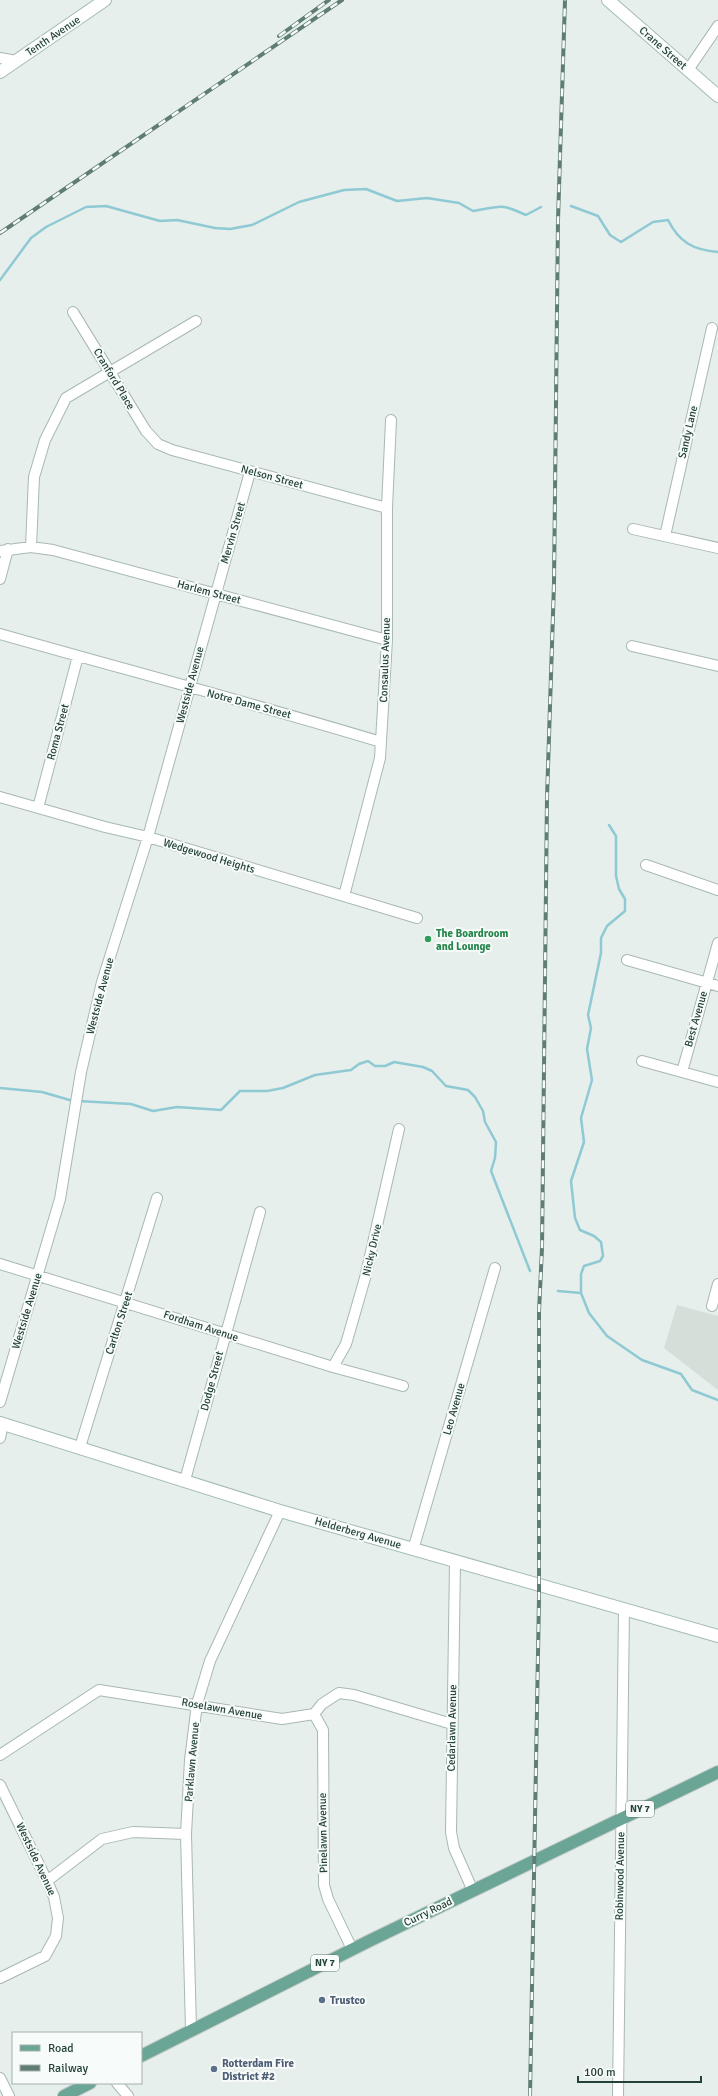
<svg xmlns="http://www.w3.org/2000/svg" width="718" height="2096" viewBox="0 0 718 2096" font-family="Signika,sans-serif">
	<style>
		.built { fill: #d4dfda }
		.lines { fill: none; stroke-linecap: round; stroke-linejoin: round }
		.stream { stroke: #8ec9d4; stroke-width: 2.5 }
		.street-casing { stroke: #a8b8b2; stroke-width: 12 }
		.secondary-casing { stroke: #a4bbb3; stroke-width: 14 }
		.primary-casing { stroke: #c2cac8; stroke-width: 14 }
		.street { stroke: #fff; stroke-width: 10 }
		.secondary { stroke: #fff; stroke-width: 12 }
		.primary { stroke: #6aa596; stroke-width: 12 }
		.rail-casing { stroke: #5f7d75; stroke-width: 4 }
		.rail { stroke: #f7fbf9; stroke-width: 2.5; stroke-dasharray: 8; stroke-linecap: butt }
		.leisure-dot { fill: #2e9e5b; stroke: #f7fbf9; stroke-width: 1.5 }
		.service-dot { fill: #5c6f8a; stroke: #f7fbf9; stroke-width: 1.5 }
		.labels { text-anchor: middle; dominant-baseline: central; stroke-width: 4; stroke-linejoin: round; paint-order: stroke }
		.shield { fill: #f7fbf9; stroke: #637a73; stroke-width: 1 }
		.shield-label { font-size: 10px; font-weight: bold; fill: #24423a }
		.street-label { font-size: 11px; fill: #24423a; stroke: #f7fbf9 }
		.leisure-label { font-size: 11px; font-weight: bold; fill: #27864d; stroke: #f7fbf9; text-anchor: start }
		.service-label { font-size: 11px; font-weight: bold; fill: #4e5e75; stroke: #f7fbf9; text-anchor: start }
	</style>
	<rect width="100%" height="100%" fill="#e6efeb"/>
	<path class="built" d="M677 1305 718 1316V1390L664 1348Z"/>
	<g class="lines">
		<path class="stream" d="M571 206 598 216 610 235 621 242 653 222 668 220C679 242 693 250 718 252
			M0 280 31 238 46 227 86 207 106 206 160 221 177 220 215 228 230 229 252 225 299 202 344 190 366 189 397 201 427 198 459 203 473 211C501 207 498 202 526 215L541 207
			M0 1088 42 1092 73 1101
			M78 1101 131 1104 153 1111 177 1107 221 1110 240 1091H267L283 1088 315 1075 351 1070 359 1064 368 1061 375 1066H385L394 1062 423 1067 432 1071 446 1086 468 1090 475 1097 483 1111 485 1122 496 1142 495 1158 491 1171 530 1271
			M558 1291 581 1293 589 1313 607 1336 642 1360 681 1374 692 1390 718 1400
			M581 1293V1274L584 1266 600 1261 603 1256 601 1242 594 1236 580 1230 575 1218 571 1181 584 1142 581 1118 592 1080 587 1049 591 1028 588 1015 601 953V938L607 926 625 911V899L619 889 616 876V836L609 825"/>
		<defs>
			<path id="street" d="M0 58 16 61
				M688 70 718 26
				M73 312 146 431 158 444 172 450 387 508
				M633 529 718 548
				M665 536 712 328
				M31 547 34 477 45 440 66 398 196 321
				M0 551 31 547 53 550 387 640
				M0 579 8 549
				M0 634C127 670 255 704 381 742
				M632 646 718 666
				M0 797 105 827 148 837 417 918
				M38 808 78 656
				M646 865 718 890
				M344 896 380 758 387 640V508L391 420
				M627 960 718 986
				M642 1061 718 1082
				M682 1072 718 943
				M0 1264 333 1367 403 1386
				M712 1306 718 1284
				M333 1367 346 1344 365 1278 399 1129
				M0 1402 60 1199 81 1072 102 982 148 837 250 472
				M0 1438 3 1424
				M80 1447 157 1198
				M185 1480 260 1212
				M413 1550 495 1268
				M455 1562 451 1832 454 1848 473 1891
				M314 1714 323 1730 324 1885 328 1899 352 1949
				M0 1755 99 1690 282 1719 314 1714 322 1704 339 1693 354 1695 452 1724
				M0 1785 47 1881 54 1897 58 1918 56 1936 45 1956 0 1978
				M47 1881 102 1839 133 1832 186 1834
				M191 2030 186 1834 190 1760 197 1704 210 1661 280 1511
				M0 2078 9 2096
				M117 2083 128 2096
				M618 2096 624 1609"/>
			<path id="secondary" d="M608 0 718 96
				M0 72 105 0
				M0 1423 280 1511 718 1636"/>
			<path id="primary" d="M141 2056 369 1941 718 1772
				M64 2096 90 2083"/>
		</defs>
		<use href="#street" class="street-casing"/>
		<use href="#secondary" class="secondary-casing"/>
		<use href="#primary" class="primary-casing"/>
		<use href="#street" class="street"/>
		<use href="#secondary" class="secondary"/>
		<use href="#primary" class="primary"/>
		<defs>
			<path id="rail" d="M279 36 329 0
				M0 233 342 0
				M530 2096 539 1598V1312L542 1248 547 798 554 583 558 220 565 0"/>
		</defs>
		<use href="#rail" class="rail-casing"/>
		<use href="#rail" class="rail"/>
	</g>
	<circle class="leisure-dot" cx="428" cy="939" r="4"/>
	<g class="service-dot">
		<circle cx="322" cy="2000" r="4"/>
		<circle cx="214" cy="2069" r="4"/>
	</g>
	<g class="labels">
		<g class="shield">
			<rect x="626" y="1801" width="28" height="16" rx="3"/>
			<rect x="311" y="1955" width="28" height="16" rx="3"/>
		</g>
		<g class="shield-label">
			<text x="640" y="1809">NY 7</text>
			<text x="325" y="1963">NY 7</text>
		</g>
		<g class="street-label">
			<text transform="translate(53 36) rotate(-34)">Tenth Avenue</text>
			<text transform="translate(663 48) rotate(41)">Crane Street</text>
			<text transform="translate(114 379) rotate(59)">Cranford Place</text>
			<text transform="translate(688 432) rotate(-77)">Sandy Lane</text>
			<text transform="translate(272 477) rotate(15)">Nelson Street</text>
			<text transform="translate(233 533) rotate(-74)">Mervin Street</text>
			<text transform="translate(209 592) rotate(15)">Harlem Street</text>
			<text transform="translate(385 660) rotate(-88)">Consaulus Avenue</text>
			<text transform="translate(190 685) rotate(-75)">Westside Avenue</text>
			<text transform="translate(249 704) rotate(15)">Notre Dame Street</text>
			<text transform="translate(58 732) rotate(-75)">Roma Street</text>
			<text transform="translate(209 856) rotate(17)">Wedgewood Heights</text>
			<text transform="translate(100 996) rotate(-75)">Westside Avenue</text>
			<text transform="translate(696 1019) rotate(-74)">Best Avenue</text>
			<text transform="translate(372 1250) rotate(-77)">Nicky Drive</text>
			<text transform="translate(27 1311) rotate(-73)">Westside Avenue</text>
			<text transform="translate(119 1323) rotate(-72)">Carlton Street</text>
			<text transform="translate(201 1326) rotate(18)">Fordham Avenue</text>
			<text transform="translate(212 1381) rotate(-75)">Dodge Street</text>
			<text transform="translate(454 1409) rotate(-74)">Leo Avenue</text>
			<text transform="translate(358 1533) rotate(16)">Helderberg Avenue</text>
			<text transform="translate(222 1709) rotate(10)">Roselawn Avenue</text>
			<text transform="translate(452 1728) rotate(-89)">Cedarlawn Avenue</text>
			<text transform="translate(192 1762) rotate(-85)">Parklawn Avenue</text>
			<text transform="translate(323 1833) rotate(-91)">Pinelawn Avenue</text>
			<text transform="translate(36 1859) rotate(65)">Westside Avenue</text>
			<text transform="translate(620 1876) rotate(-89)">Robinwood Avenue</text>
			<text transform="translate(428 1912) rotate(-26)">Curry Road</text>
		</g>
		<g class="leisure-label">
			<text x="436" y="933">The Boardroom<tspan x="436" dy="13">and Lounge</tspan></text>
		</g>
		<g class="service-label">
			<text x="330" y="2000">Trustco</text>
			<text x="222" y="2063">Rotterdam Fire<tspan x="222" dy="13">District #2</tspan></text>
		</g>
	</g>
	<rect x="12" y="2032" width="130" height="52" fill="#f7fbf9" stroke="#a3b1ad"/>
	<rect x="20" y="2045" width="20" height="6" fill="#6aa596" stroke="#a3b1ad"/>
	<text x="48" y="2052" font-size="12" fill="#24423a">Road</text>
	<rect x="20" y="2065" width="20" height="6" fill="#5f7d75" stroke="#a3b1ad"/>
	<text x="48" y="2072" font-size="12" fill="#24423a">Railway</text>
	<path d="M578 2076v6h123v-6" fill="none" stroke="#24423a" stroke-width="2"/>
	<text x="584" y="2076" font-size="12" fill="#24423a" stroke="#f7fbf9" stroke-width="3" paint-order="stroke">100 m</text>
</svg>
